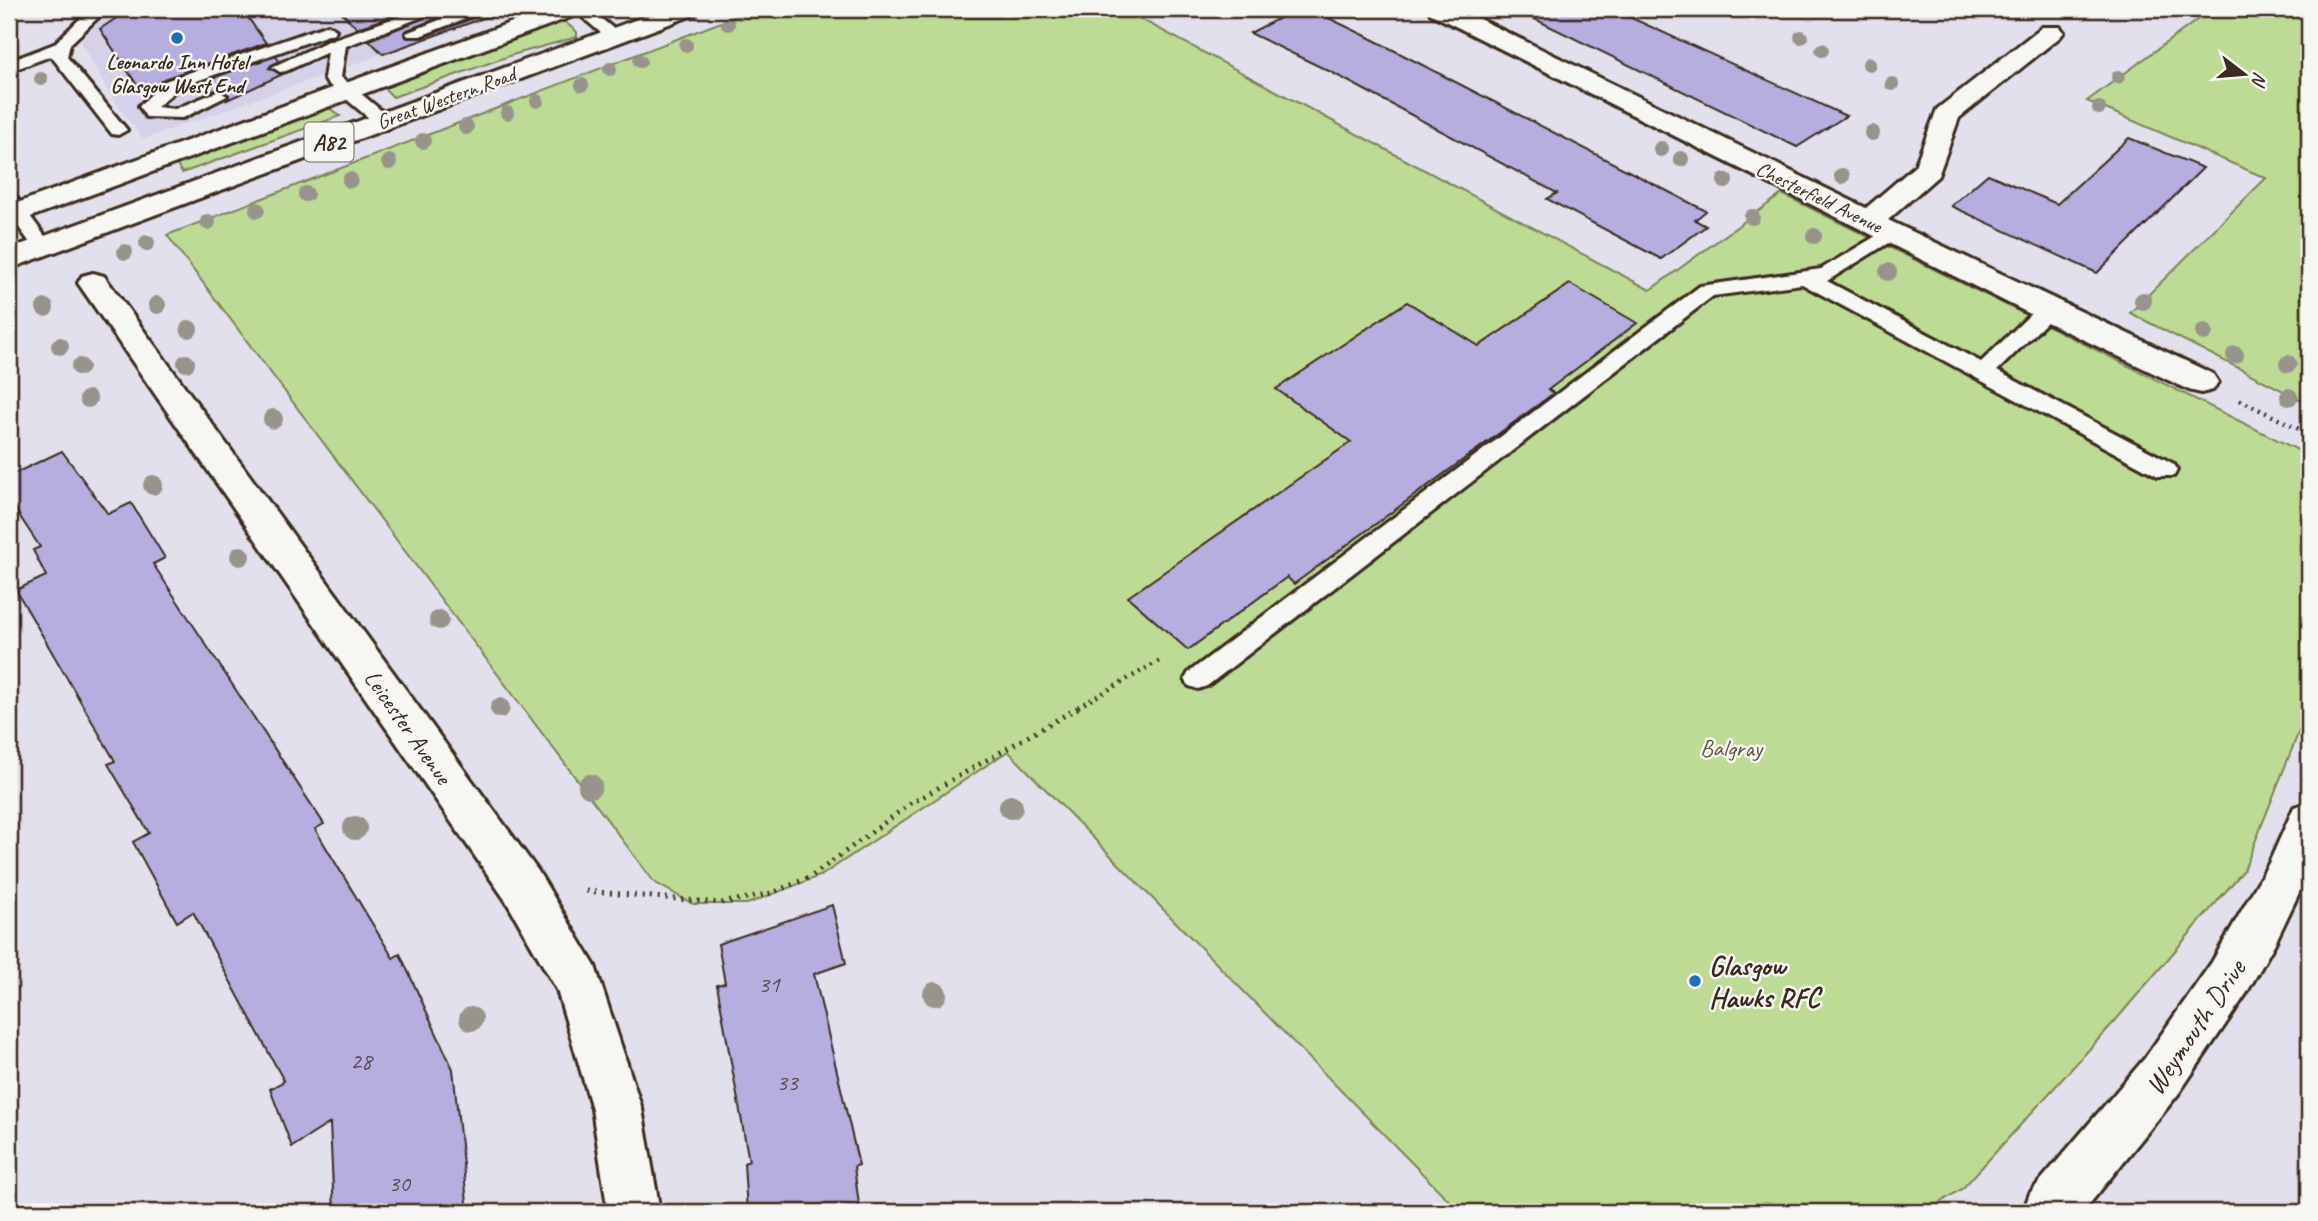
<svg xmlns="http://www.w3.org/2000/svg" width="2318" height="1221" viewBox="0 0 2318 1221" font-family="Caveat,sans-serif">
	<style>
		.built { fill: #d4d1e8 }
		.green { fill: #bddb94; stroke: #7c8259; stroke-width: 2 }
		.building { fill: #b5aedf; stroke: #3b2a1e; stroke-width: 2 }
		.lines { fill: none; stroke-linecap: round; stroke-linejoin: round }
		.lane-casing { stroke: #3b2a1e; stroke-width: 6 }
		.street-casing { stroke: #3b2a1e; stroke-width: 6 }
		.primary-casing { stroke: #3b2a1e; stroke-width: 6 }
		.path-far1 { stroke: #3b2a1e; stroke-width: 4.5; stroke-dasharray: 2 5; stroke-linecap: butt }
		.path { stroke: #3b2a1e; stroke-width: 5; stroke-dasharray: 2 6; stroke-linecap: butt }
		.lane { fill: #f6f6f2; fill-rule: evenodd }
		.street { fill: #f6f6f2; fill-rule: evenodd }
		.primary { fill: #f6f6f2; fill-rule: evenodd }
		.tree { fill: #98948b }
		.poi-dot { fill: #1f6fb2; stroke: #f6f6f2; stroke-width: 2.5 }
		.labels { text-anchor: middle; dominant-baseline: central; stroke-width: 5; stroke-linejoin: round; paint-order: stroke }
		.far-poi-label { font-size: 21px; font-weight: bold; fill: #3b2a1e; stroke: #f6f6f2 }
		.far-street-label { font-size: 21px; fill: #3b2a1e; stroke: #f6f6f2 }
		.shield { fill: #f6f6f2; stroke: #73675e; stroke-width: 2 }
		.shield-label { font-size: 23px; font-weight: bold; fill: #3b2a1e }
		.street-label { font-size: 24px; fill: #3b2a1e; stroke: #f6f6f2 }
		.park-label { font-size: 24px; fill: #5c563c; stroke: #f6f6f2 }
		.near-number-label { font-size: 24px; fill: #5a4b4e }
		.near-poi-label { font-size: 28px; font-weight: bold; fill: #3b2a1e; stroke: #f6f6f2; text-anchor: start }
		.near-street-label { font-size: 28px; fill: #3b2a1e; stroke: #f6f6f2 }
	</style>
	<rect width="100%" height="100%" fill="#e2e0ec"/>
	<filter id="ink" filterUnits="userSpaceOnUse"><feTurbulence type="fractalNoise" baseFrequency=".0143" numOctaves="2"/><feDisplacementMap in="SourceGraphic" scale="14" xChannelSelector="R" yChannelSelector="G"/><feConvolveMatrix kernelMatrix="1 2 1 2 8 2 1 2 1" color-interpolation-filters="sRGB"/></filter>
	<g filter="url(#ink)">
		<path class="built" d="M109 9H511L143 139 111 96 81 41Z"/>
		<path class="green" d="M755 9H1122L1650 290 1782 194 2304 453 2309 458V706L2244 870 2115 1021 1963 1188 1925 1212H1460L1008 751 822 875 747 904H693L654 882 167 235Z
			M2212 9H2309V404L2130 313 2266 178 2087 101Z
			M558 21 565 22 577 32V37L512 55 393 97 384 88Z
			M328 107 340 116 182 173 175 162Z"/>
		<path class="building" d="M130 9H242L266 43 164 79 143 94 100 29Z
			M338 9H414L357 28Z
			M446 9H461L405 31 406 37 421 38 492 11V15L383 54 369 40Z
			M1297 9H1310L1366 36 1706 211 1695 220 1706 226 1661 259 1547 199 1557 193 1333 73 1250 33Z
			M1514 9H1612L1846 116 1797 147Z
			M276 56 279 61 269 68 283 74 227 100 229 95 220 89 211 91 198 83Z
			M2129 138 2203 168 2097 273 1951 206 1988 174 2057 204Z
			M1570 284 1637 323 1548 390 1554 393 1294 584 1287 577 1188 650 1128 597 1351 442 1276 389 1407 302 1479 346Z
			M62 451 108 514 131 503 165 558 153 564 324 824 315 829 393 958 400 954 453 1069 468 1212H334L330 1123 292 1147 270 1089 284 1081 193 912 177 922 133 842 149 833 108 764 115 761 16 590 46 576 33 550 40 547 9 500V476Z
			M832 905 846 963 814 974 859 1165 854 1167 860 1212H747L744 1163 749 1161 717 985 725 983 718 944Z"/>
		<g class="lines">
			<defs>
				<path id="lane" d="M90 9H107L70 44 67 57 127 130 118 135 112 134 51 56 16 69 9 65 10 61 54 44Z
					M421 9H443L346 46 341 77 389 117 392 121 389 125H377L326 82 324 78 328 52 286 71 280 72 272 67 328 41Z
					M468 9H490L420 36H408L406 33Z
					M573 9H590L622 36 620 39H608Z
					M328 25 336 30 334 33 191 83 177 89 157 107 175 109 219 91 227 96 183 118 146 117 139 106 165 81Z
					M9 196 16 197 50 243 53 247 50 251H36L9 214Z
					M1891 227 1900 233 1898 237 1827 281 1981 362 2040 305H2054L2057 310 2054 315 1997 371 2174 464 2177 470 2174 476H2158L1802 284 1713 296 1207 686 1198 689 1189 686 1185 679 1189 672 1700 286 1821 269Z"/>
				<path id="street" d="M1428 9H1459L1866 208 1915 166 1937 109 2042 27H2060L2064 32 2060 37 1959 118 1938 176 1888 220 2213 374 2218 382 2213 390 2201 393 2189 390 2036 317 1431 14Z
					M93 273 104 276 538 871 595 966 642 1109 660 1212H608L592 1109 557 990 506 901 78 283 82 276Z
					M2309 802V872L2275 943 2246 994 2179 1093 2083 1212H2023L2030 1193 2145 1058 2212 962 2269 863 2294 807Z"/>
				<path id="primary" d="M548 9H582L579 14 9 225V206Z
					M665 9H699L696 14 9 269V249Z"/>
			</defs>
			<use href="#lane" class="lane-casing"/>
			<use href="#street" class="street-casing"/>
			<use href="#primary" class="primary-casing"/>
			<path class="path-far1" d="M2240 400 2309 434
				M1078 707 1161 660"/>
			<path class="path" d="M586 891 721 903 772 893 812 876 910 804 1081 706"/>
			<use href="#lane" class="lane"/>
			<use href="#street" class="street"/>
			<use href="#primary" class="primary"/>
		</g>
		<g class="tree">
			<circle cx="728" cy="24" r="7"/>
			<circle cx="1801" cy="37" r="7"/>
			<circle cx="686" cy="45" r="7"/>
			<circle cx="1822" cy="50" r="7"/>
			<circle cx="640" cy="61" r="7"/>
			<circle cx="1869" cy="64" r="7"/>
			<circle cx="610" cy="69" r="7"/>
			<circle cx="2118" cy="77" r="7"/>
			<circle cx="41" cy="79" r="7"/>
			<circle cx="1892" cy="84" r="7"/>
			<circle cx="582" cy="85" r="7"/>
			<circle cx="537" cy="101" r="7"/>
			<circle cx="2099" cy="108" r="7"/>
			<circle cx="507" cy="113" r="7"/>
			<circle cx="466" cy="127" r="8"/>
			<circle cx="1872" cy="133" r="8"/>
			<circle cx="423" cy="141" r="8"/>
			<circle cx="1661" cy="149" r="8"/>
			<circle cx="1681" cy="159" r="8"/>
			<circle cx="389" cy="162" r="8"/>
			<circle cx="1842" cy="176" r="8"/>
			<circle cx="350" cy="180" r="8"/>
			<circle cx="1725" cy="181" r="8"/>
			<circle cx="306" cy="194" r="8"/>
			<circle cx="257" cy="210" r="8"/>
			<circle cx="1752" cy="217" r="8"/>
			<circle cx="208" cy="222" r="8"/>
			<circle cx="1814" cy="236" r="8"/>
			<circle cx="147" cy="243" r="8"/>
			<circle cx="125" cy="252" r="8"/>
			<circle cx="1888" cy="272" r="9"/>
			<circle cx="2143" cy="301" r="9"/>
			<circle cx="157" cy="305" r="9"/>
			<circle cx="45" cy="308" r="9"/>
			<circle cx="189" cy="329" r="9"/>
			<circle cx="2204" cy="332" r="9"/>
			<circle cx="60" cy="346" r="9"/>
			<circle cx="2235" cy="355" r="9"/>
			<circle cx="186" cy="363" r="9"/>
			<circle cx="2288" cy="364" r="9"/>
			<circle cx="80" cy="367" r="9"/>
			<circle cx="2289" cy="397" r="9"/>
			<circle cx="88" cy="399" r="9"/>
			<circle cx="273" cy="419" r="10"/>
			<circle cx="153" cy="485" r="10"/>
			<circle cx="240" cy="556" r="10"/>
			<circle cx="439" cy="620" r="10"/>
			<circle cx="500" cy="708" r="10"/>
			<circle cx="590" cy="786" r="12"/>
			<circle cx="1011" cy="807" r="12"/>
			<circle cx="355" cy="828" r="12"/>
			<circle cx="935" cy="994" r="12"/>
			<circle cx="471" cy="1019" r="12"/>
		</g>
	</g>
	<g class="poi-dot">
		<circle cx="177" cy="38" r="7"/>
		<circle cx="1695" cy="981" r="7"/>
	</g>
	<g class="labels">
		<g class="far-poi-label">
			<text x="177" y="62">Leonardo Inn Hotel<tspan x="177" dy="24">Glasgow West End</tspan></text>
		</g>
		<g class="far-street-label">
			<text transform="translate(446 98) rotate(-20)">Great Western Road</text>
			<text transform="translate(1819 197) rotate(26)">Chesterfield Avenue</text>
		</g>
		<rect class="shield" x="304.5" y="122.5" width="49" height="39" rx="5"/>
		<g class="shield-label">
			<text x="329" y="142">A82</text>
		</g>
		<g class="street-label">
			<text transform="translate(408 727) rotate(55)">Leicester Avenue</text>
		</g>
		<g class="park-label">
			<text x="1731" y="748">Balgray</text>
		</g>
		<g class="near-number-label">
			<text x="769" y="984">31</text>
			<text x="361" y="1061">28</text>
			<text x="787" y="1082">33</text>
			<text x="399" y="1183">30</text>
		</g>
		<g class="near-poi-label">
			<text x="1709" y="965">Glasgow<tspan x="1709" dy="32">Hawks RFC</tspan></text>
		</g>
		<g class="near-street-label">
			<text transform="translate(2195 1027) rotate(-56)">Weymouth Drive</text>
		</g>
	</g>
	<rect width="2318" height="1221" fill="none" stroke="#f6f6f2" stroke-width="35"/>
	<rect x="18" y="18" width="2283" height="1186" fill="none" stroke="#3b2a1e" stroke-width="2.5" filter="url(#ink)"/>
	<g transform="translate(2244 74) rotate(106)" stroke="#f6f6f2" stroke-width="5" paint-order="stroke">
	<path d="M0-5L12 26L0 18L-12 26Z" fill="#3b2a1e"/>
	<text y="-10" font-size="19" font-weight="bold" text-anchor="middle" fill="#3b2a1e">N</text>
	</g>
</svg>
